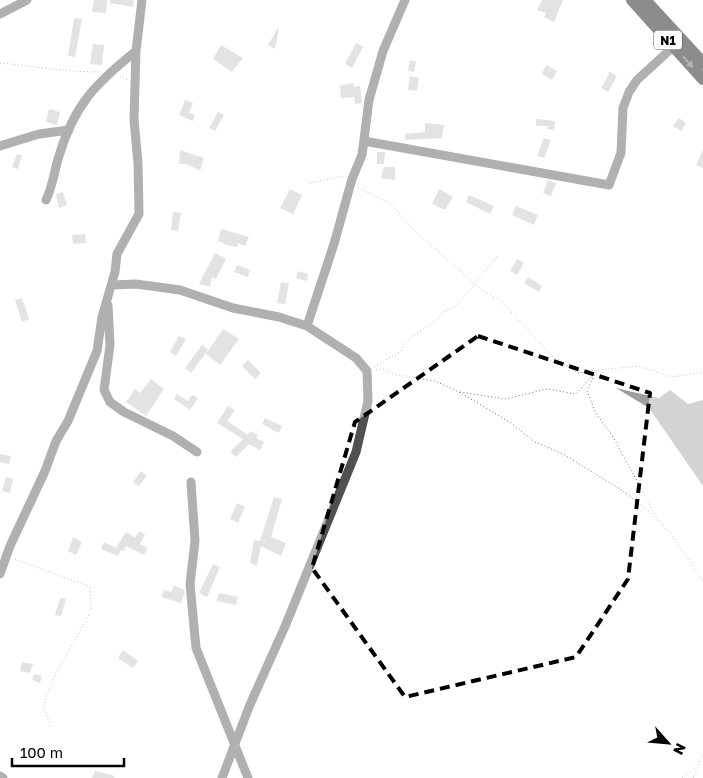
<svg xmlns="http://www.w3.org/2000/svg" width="703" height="778" viewBox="0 0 703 778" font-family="'Golos Text',sans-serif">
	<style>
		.water { fill: #9e9e9e }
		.building { fill: #c0c0c0 }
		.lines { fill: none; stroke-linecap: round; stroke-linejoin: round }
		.path { stroke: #727272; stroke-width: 1; stroke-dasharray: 1 2.5; stroke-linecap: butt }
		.minor { stroke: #505050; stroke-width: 9 }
		.highway { stroke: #000; stroke-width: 12 }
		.oneway { fill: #595959 }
		.marked { fill: none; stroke: #000; stroke-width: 4; stroke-dasharray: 10 6; stroke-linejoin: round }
		.labels { text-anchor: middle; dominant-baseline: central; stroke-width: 4.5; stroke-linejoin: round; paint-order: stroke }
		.shield { fill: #fff; stroke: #4c4c4c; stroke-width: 1 }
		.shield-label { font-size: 12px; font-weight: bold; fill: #000 }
	</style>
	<rect width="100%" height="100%" fill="#fff"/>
	<path class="water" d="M616 388 659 398 670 390 688 404 703 400V486L649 408Z"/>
	<path class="building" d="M94 0H107L106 13 92 12Z
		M110 0H134L133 7 110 3Z
		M542 0H563L554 22 544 17 546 13 537 10Z
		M74 18 82 19 75 57 68 56Z
		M278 28H279L275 49 268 45Z
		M356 43 363 47 352 68 345 64Z
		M93 44 104 45 102 65 90 64Z
		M221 45 243 58 232 72 213 59Z
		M410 60 416 62 414 72 408 70Z
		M546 65 557 71 552 80 542 74Z
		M610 72 617 76 608 92 601 88Z
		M410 76 419 78 417 91 408 90Z
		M353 83 354 87 360 86 362 103 355 104 354 97 341 98 340 86Z
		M185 100 193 103 189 113 195 115 193 121 179 115Z
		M49 109 60 112 57 125 46 122Z
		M218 112 224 115 215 131 209 128Z
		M679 118 686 123 681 131 673 126Z
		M536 119 555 121 554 130 547 129 548 126H536Z
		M425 123 444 125 442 138 405 140V134L425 132Z
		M544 138 551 140 544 158 537 156Z
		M180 150 204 158 200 171 187 164H179Z
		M703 150V168L696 165Z
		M377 152H385L384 164H377Z
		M17 154 22 155 18 169 12 167Z
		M384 167H395V180L381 178Z
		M548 180 556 183 551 196 543 193Z
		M290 189 302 195 293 214 280 208Z
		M439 189 453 197 445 210 432 204Z
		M63 192 67 205 59 208 56 194Z
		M469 195 494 206 490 214 466 202Z
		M516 206 538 215 534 225 512 215Z
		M173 212 181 213 178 231 171 230Z
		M221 229 249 237 245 246 238 243 237 247 227 245 218 241Z
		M85 234 86 243 73 244 72 235Z
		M215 253 226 259 216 279 212 277 210 287 199 284Z
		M517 259 524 263 517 275 510 271Z
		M237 265 250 270 248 277 234 272Z
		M298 271 308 274 307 281 296 278Z
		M528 277 542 286 539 292 524 283Z
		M281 282 289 283 285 304 277 303Z
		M22 298 29 319 22 322 15 300Z
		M223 329 239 339 220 365 206 354Z
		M179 336 186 339 176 356 170 352Z
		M202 345 208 350 191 373 185 368Z
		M248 360 261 373 255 379 242 366Z
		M151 379 164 389 146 416 126 402 135 389 140 393Z
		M177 394 188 401 192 395 198 398 190 410 174 399Z
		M228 406 235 410 227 421 248 435 250 431 258 435 256 438 264 442 260 450 249 444 236 457 230 452 243 439 217 423Z
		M265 418 282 426 279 433 262 424Z
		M0 454 11 456 9 464 0 462Z
		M141 471 147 476 139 486 133 482Z
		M6 477 13 479 10 493 2 491Z
		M274 497 282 499 271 537 286 543 281 556 261 546 257 566 250 563 254 540 260 541Z
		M237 503 245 507 238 523 230 519Z
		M139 531 145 534 140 544 147 548 144 555 126 546 123 551 121 550 118 556 101 549 104 542 116 548 126 532 135 538Z
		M73 537 82 542 76 555 68 551Z
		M213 564 220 567 207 597 199 593Z
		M174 585 184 590 185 597 183 596 181 603 161 597 164 590 171 592Z
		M219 593 238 597 236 605 217 601Z
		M60 598 66 599 61 616 55 615Z
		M123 650 138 661 133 668 118 658Z
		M22 662 33 664 30 673 20 671Z
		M34 674 42 676 40 683 32 680Z
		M95 771 115 776 114 778H92Z"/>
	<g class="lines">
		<path class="path" d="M0 63C34 66 66 72 100 72
			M120 76 128 80
			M307 181 309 183 344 176
			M358 188 390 203 415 231 483 291 500 300 550 354 578 373 597 370 587 390 595 412 613 437 656 516
			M374 367 401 351 405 342 437 320 442 312 454 307 465 296 498 255
			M376 370 384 369 393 374 435 381 459 392 511 423 535 442 563 454 623 491 656 517 674 538 703 582
			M460 392 505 399 547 389 576 394 597 370 640 366 672 377 703 372
			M15 559 90 587 91 611 55 675 43 706 51 726
			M682 778 696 767
			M693 778 703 754"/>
		<path class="minor" d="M0 14 27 0
			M364 141 609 185 621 153 623 108 629 92 637 80 673 47
			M0 146 39 134 69 130
			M46 200C53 186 54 171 59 156 74 105 96 83 136 51
			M112 285 136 284 180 290 233 308 279 317 307 326 356 358 367 371 368 401 356 452 286 624 249 707 222 778
			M108 305 110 345 104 390 110 402 124 412 173 436 197 452
			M307 326 334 244 352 179 362 155 369 100 383 51 405 0
			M191 482 195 541 190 584 196 648 248 778
			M0 574 10 546 45 471 56 441 68 421 97 351 102 317 115 272 117 254 139 214 138 163 134 120 136 51 142 0
			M0 776 3 778"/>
		<path class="highway" d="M632 0 703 79
			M645 0 703 63"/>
	</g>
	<defs><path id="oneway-solid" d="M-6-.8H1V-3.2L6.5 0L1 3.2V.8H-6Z" transform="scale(1.25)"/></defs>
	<use class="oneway" href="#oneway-solid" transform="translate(688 62) rotate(48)"/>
	<path d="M0 0H703V778H0ZM478 336 650 393 628 579 576 657 405 697 312 568 355 422Z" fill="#fff" fill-opacity=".55" fill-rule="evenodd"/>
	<path class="marked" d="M478 336 650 393 628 579 576 657 405 697 312 568 355 422Z"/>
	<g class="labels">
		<rect class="shield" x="654" y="30.5" width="28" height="19" rx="4"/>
		<g class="shield-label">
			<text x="668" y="40">N1</text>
		</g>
	</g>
	<g transform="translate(668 743) rotate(117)" stroke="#ffffff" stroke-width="4" paint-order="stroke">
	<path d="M0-4L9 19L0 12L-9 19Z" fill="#000000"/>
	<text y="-8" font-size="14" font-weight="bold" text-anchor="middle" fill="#000000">N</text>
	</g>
	<path d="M12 758v8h112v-8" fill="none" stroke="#000000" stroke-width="2.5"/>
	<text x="20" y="758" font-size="15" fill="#000000" stroke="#ffffff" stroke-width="4" paint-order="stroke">100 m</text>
</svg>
